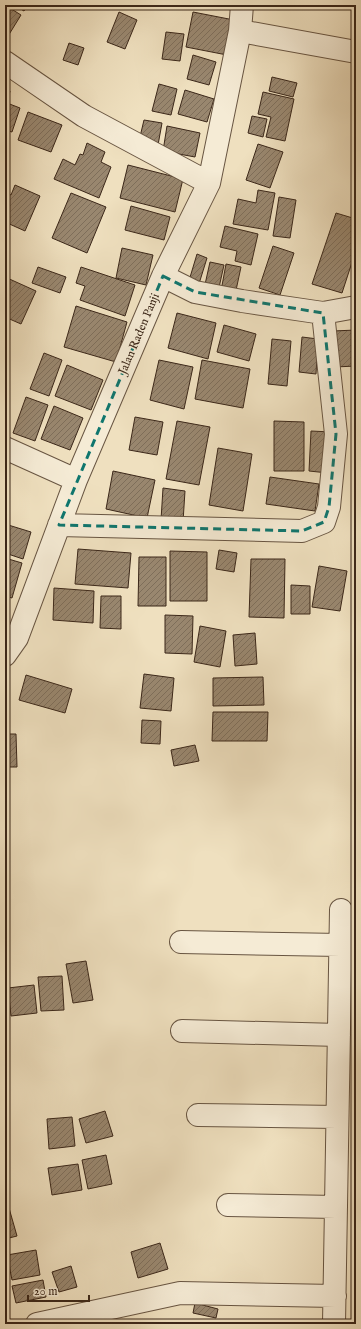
<svg xmlns="http://www.w3.org/2000/svg" width="361" height="1329" viewBox="0 0 361 1329" font-family="'IM FELL English',serif">
	<style>
		.building { fill: url(#building-hatch); stroke: #3b2719 }
		.lines { fill: none; stroke-linecap: round; stroke-linejoin: round }
		.minor-casing { stroke: #685542; stroke-width: 24 }
		.minor { stroke: #f5ebd5; stroke-width: 22 }
		.marked { fill: none; stroke: #0f766e; stroke-width: 3; stroke-dasharray: 8 5; stroke-linejoin: round }
		.labels { text-anchor: middle; dominant-baseline: central; stroke-width: 3; stroke-linejoin: round; paint-order: stroke }
		.street-label { font-size: 12px; fill: #3b2719; stroke: #f5ebd5 }
	</style>
	<defs>
		<pattern id="building-hatch" width="6" height="6" patternUnits="userSpaceOnUse"><rect width="6" height="6" fill="#99876f"/><path d="M-1 1l2-2M0 6l6-6M5 7l2-2" fill="none" stroke="#7e6e5a"/></pattern>
	</defs>
	<rect width="100%" height="100%" fill="#efe0bf"/>
	<filter id="stains"><feTurbulence type="fractalNoise" baseFrequency=".005" numOctaves="4"/><feColorMatrix values="0 0 0 0 .2 0 0 0 0 .09 0 0 0 0 .02 0 0 0 .5 -.17"/></filter>
	<radialGradient id="worn" r=".72"><stop offset=".6" stop-color="#630" stop-opacity="0"/><stop offset="1" stop-color="#630" stop-opacity=".3"/></radialGradient>
	<path class="building" d="M5 5 21 15 5 41Z
		M14 5H28L24 11Z
		M119 12 137 20 125 49 107 42Z
		M193 12 234 20 227 55 186 47Z
		M166 32 184 34 180 61 162 59Z
		M69 43 84 48 78 65 63 60Z
		M193 55 216 62 209 85 187 79Z
		M272 77 297 83 293 97 269 91Z
		M159 84 177 89 171 115 152 111Z
		M5 90 10 91 7 103 20 108 12 132 5 130Z
		M185 90 214 99 207 122 178 114Z
		M263 92 294 99 285 141 266 137 271 117 258 114Z
		M28 112 62 125 51 152 18 140Z
		M252 116 267 119 263 137 248 133Z
		M144 120 162 123 158 145 139 141Z
		M167 126 200 133 195 157 163 151Z
		M87 143 105 152 101 162 111 167 99 198 54 179 63 159 75 165 80 154 83 155Z
		M258 144 283 152 270 188 246 180Z
		M128 165 183 179 175 212 120 198Z
		M15 185 40 196 25 231 5 222V192L11 195Z
		M258 190 275 193 268 230 233 224 238 199 256 203Z
		M71 193 106 207 87 253 52 238Z
		M279 197 296 200 290 238 273 236Z
		M131 206 170 217 164 240 125 230Z
		M336 213 356 219V250L342 293 312 284Z
		M225 226 258 234 251 265 235 261 237 251 220 247Z
		M273 246 294 253 280 295 259 288Z
		M122 248 153 255 146 285 116 278Z
		M197 254 207 258 198 287 188 284Z
		M210 262 224 265 218 292 204 289Z
		M226 264 241 267 235 295 221 291Z
		M38 267 66 277 60 293 32 283Z
		M81 267 135 285 125 316 80 300 85 286 76 283Z
		M5 277 36 291 21 324 5 317Z
		M76 306 127 322 116 362 64 347Z
		M177 313 216 323 208 359 168 348Z
		M224 325 256 334 249 361 217 352Z
		M356 330V366L335 367 333 331Z
		M302 337 318 339 316 374 299 372Z
		M272 339 291 341 287 386 268 384Z
		M44 353 62 360 49 396 30 389Z
		M159 360 193 367 184 409 150 400Z
		M202 360 250 369 243 408 195 399Z
		M67 365 103 380 91 410 55 396Z
		M26 397 48 405 35 441 13 433Z
		M54 406 83 418 70 450 41 439Z
		M135 417 163 422 157 455 129 450Z
		M177 421 210 427 199 485 166 479Z
		M274 421 304 422V471H274Z
		M311 431 331 432 328 473 309 471Z
		M218 448 252 454 243 511 209 505Z
		M113 471 155 480 147 518 106 509Z
		M270 477 319 484 315 511 266 504Z
		M163 488 185 491 183 522 161 520Z
		M5 524 31 532 23 559 5 553Z
		M78 549 131 553 128 588 75 584Z
		M219 550 237 553 234 572 216 569Z
		M170 551 207 552V601H170Z
		M139 557H166V606H138Z
		M5 558 22 563 12 598 5 596Z
		M251 559H285L284 618 249 617Z
		M319 566 347 571 340 611 312 607Z
		M291 585 310 586V614H291Z
		M54 588 94 591 93 623 53 620Z
		M101 596H121V629L100 628Z
		M165 615 193 616 192 654 165 653Z
		M200 626 226 631 220 667 194 662Z
		M255 633 257 664 235 666 233 635Z
		M144 674 174 678 171 711 140 708Z
		M26 675 72 689 65 713 19 700Z
		M263 677 264 705 213 706V678Z
		M213 712H268L267 741H212Z
		M142 720 161 721 160 744 141 743Z
		M5 734H16L17 767H5Z
		M195 745 199 761 174 766 171 750Z
		M86 961 93 1000 73 1003 66 964Z
		M62 976 64 1010 41 1011 38 977Z
		M34 985 37 1013 11 1016 8 988Z
		M5 995 9 1017H5Z
		M105 1111 113 1136 86 1143 79 1119Z
		M72 1117 75 1146 49 1149 47 1119Z
		M106 1155 112 1184 88 1189 82 1160Z
		M78 1164 82 1190 52 1195 48 1168Z
		M9 1208 17 1236 5 1239V1209Z
		M160 1243 168 1269 138 1278 131 1252Z
		M36 1250 40 1275 12 1280 7 1255Z
		M71 1266 77 1287 59 1292 52 1272Z
		M43 1280 46 1297 16 1303 12 1286Z
		M195 1303 218 1309 216 1318 193 1313Z"/>
	<g class="lines">
		<defs>
			<path id="minor" d="M240 31 356 52
				M5 62 84 116 209 183
				M163 276 195 292 242 301 323 313 356 307
				M5 448 76 480
				M59 525 302 531 324 522 329 507 336 434 323 313
				M5 655 17 638 76 480 163 276 209 183 240 31 242 5
				M181 942 340 945
				M182 1031 339 1035
				M198 1115 337 1117
				M228 1205 336 1207
				M37 1324 180 1293 335 1296
				M334 1324 341 910"/>
		</defs>
		<use href="#minor" class="minor-casing"/>
		<use href="#minor" class="minor"/>
	</g>
	<path class="marked" d="M163 276 195 292 323 313 336 434 329 507 324 522 302 531 59 525Z"/>
	<g class="labels">
		<g class="street-label">
			<text transform="translate(139 334) rotate(-67)">Jalan Raden Panji</text>
		</g>
	</g>
	<rect width="361" height="1329" fill="none" stroke="#efe0bf" stroke-width="20"/>
	<rect x="6" y="6" width="349" height="1317" fill="none" stroke="#3b2719" stroke-width="2"/>
	<rect x="10" y="10" width="341" height="1309" fill="none" stroke="#3b2719"/>
	<path d="M28 1295v6h61v-6" fill="none" stroke="#3b2719" stroke-width="2"/>
	<text x="34" y="1295" font-size="12" fill="#3b2719" stroke="#f5ebd5" stroke-width="3" paint-order="stroke">20 m</text>
	<rect width="100%" height="100%" filter="url(#stains)"/>
	<rect width="100%" height="100%" fill="url(#worn)"/>
</svg>
